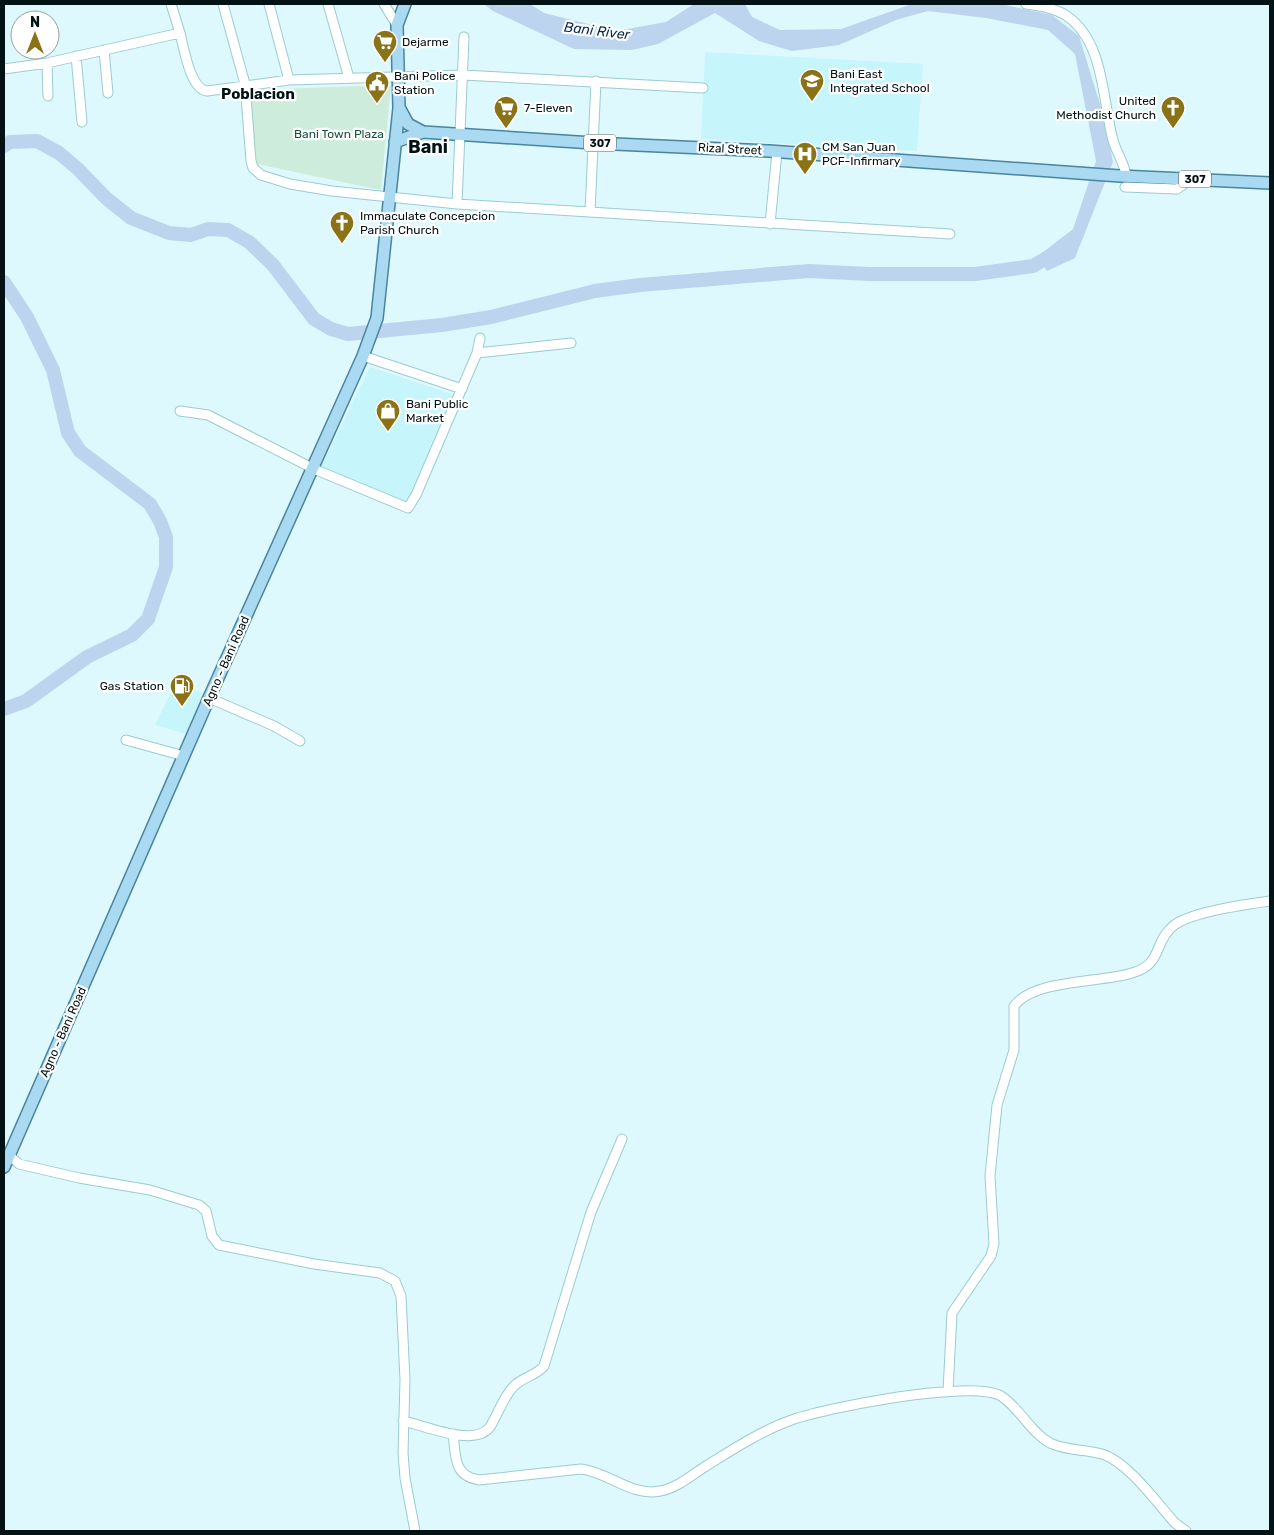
<svg xmlns="http://www.w3.org/2000/svg" width="1274" height="1535" viewBox="0 0 1274 1535" font-family="Rubik,sans-serif">
	<style>
		.built { fill: #c7f5fc }
		.green { fill: #ceecdc }
		.water { fill: #bdd4ee }
		.lines { fill: none; stroke-linecap: round; stroke-linejoin: round }
		.river { stroke: #bdd4ee; stroke-width: 14 }
		.minor-casing { stroke: #9ccbd1; stroke-width: 11 }
		.major-casing { stroke: #4a849e; stroke-width: 14 }
		.minor { stroke: #fff; stroke-width: 9 }
		.major { stroke: #aadaf1; stroke-width: 11 }
		.labels { text-anchor: middle; dominant-baseline: central; stroke-width: 4.5; stroke-linejoin: round; paint-order: stroke }
		.shield { fill: #fff; stroke: #4e595b; stroke-width: 1 }
		.shield-label { font-size: 11px; font-weight: bold; fill: #021215 }
		.poi-label { font-size: 12px; fill: #021215; stroke: #fff; text-anchor: start }
		.park-label { font-size: 12px; fill: #17523a; stroke: #fff }
		.street-label { font-size: 12px; fill: #021215; stroke: #fff }
		.water-label { font-size: 14px; font-style: italic; fill: #092b4d; stroke: #fff }
		.quarter-label { font-size: 15px; font-weight: bold; fill: #021215; stroke: #fff }
		.district-label { font-size: 18px; font-weight: bold; fill: #021215; stroke: #fff }
	</style>
	<rect width="100%" height="100%" fill="#ddf9fd"/>
	<path class="built" d="M705 52 923 64 917 151 701 139Z
		M370 367 455 395 407 507 320 469Z
		M176 683 205 694 186 734 155 725Z"/>
	<path class="green" d="M391 85 381 190 257 164 248 90Z
		M414 139 445 141V146L436 155 422 154 414 146Z"/>
	<path class="water" d="M484 4H530L544 13 616 31 666 22 694 4H745L752 17 780 30 841 29 912 4H1001L1052 15 1079 36 1104 117 1113 162 1075 258 1047 271 1037 257 1073 229 1096 161 1075 54 1048 30 986 18 928 11 896 20 839 45 792 51 759 41 715 13 658 44 632 50 574 49 493 11Z"/>
	<g class="lines">
		<path class="river" d="M4 146 10 142 37 141 59 153 78 169 106 198 131 218 169 233 191 235 208 229 228 230 249 242 273 265 314 319 331 329 348 334 442 325 491 317 595 291 640 285 809 271 869 274H975L1033 266 1055 253
			M4 282 27 317 53 370 68 433 80 451 150 504 160 521 166 537V567L148 619 132 635 87 657 26 701 4 709"/>
		<defs>
			<path id="minor" d="M171 4 180 33
				M223 4 245 84 251 161 253 168 261 175 290 184 332 191 457 204 950 234
				M269 4 289 80
				M328 4 349 78
				M384 4 397 25
				M1026 4C1040 6 1055 8 1067 16 1105 43 1102 100 1113 140 1116 152 1125 164 1126 176
				M104 50 108 93
				M76 56 82 122
				M47 63 48 96
				M4 69 47 63 180 33C184 48 190 89 207 91L289 80 463 75 703 88
				M1125 187 1177 189 1191 179
				M457 204 464 37
				M590 212 596 81
				M770 224 777 152
				M477 353 571 343
				M363 356 462 389
				M180 411 208 415 314 469 408 508 416 495 477 353 480 338
				M209 698 274 726 300 741
				M126 740 184 756
				M9 1155 19 1164 79 1178 150 1190 199 1205 206 1211 212 1236 219 1245 314 1264 380 1273 395 1281 401 1296 405 1380 403 1453 405 1478 415 1531
				M948 1391 952 1313 991 1256 994 1244 990 1176 997 1105 1014 1050V1006C1034 979 1101 983 1132 973 1163 964 1153 944 1172 927 1187 912 1248 904 1270 901
				M403 1421C424 1425 474 1448 490 1427 498 1414 503 1398 513 1387 522 1377 536 1376 544 1366L591 1212 622 1139
				M453 1434C456 1456 453 1476 479 1480L581 1469C608 1472 632 1497 660 1491 677 1488 692 1475 706 1466 732 1450 761 1431 789 1421 823 1408 971 1379 1001 1396 1020 1408 1030 1432 1050 1443 1066 1451 1085 1449 1102 1454 1128 1462 1157 1503 1175 1523L1186 1531"/>
			<path id="major" d="M400 109 408 124 423 132 593 143 769 151 1120 176 1270 183
				M395 142 423 132
				M4 1167 209 698 363 356 377 318 399 108 397 25 405 4"/>
		</defs>
		<use href="#minor" class="minor-casing"/>
		<use href="#major" class="major-casing"/>
		<use href="#minor" class="minor"/>
		<use href="#major" class="major"/>
	</g>
	<defs>
		<symbol id="supermarket-pin" viewBox="-11 -11 22 30"><path d="M0 17L-7.5 6A9.5 9.5 0 1 1 7.5 6Z" fill="#8a7316" stroke="#fff"/><path d="M-6-5.5h2.5l.6 2H6L4.5 2H-2.5L-4.4-4H-6ZM-1.5 3.2a1.3 1.3 0 1 0 .1 0ZM3 3.2a1.3 1.3 0 1 0 .1 0Z" fill="#fff"/></symbol>
		<symbol id="school-pin" viewBox="-11 -11 22 30"><path d="M0 17L-7.5 6A9.5 9.5 0 1 1 7.5 6Z" fill="#8a7316" stroke="#fff"/><path d="M0-5L7-2L0 1L-7-2ZM-4 1L0 2.5L4 1V4Q0 6-4 4Z" fill="#fff"/></symbol>
		<symbol id="civic-pin" viewBox="-11 -11 22 30"><path d="M0 17L-7.5 6A9.5 9.5 0 1 1 7.5 6Z" fill="#8a7316" stroke="#fff"/><path d="M-.6-6.5H3V-4.5H.6V-3L4-1V1h2V6H-6V1h2V-1L-.6-3ZM-1.2 2.5V6h2.4V2.5Z" fill="#fff"/></symbol>
		<symbol id="church-pin" viewBox="-11 -11 22 30"><path d="M0 17L-7.5 6A9.5 9.5 0 1 1 7.5 6Z" fill="#8a7316" stroke="#fff"/><path d="M-1.2-6h2.4v3.5h3.3v2.4h-3.3V6h-2.4V-.1h-3.3v-2.4h3.3Z" fill="#fff"/></symbol>
		<symbol id="hospital-pin" viewBox="-11 -11 22 30"><path d="M0 17L-7.5 6A9.5 9.5 0 1 1 7.5 6Z" fill="#8a7316" stroke="#fff"/><path d="M-5-5h3v3.5h4V-5h3V5h-3V1.5h-4V5h-3Z" fill="#fff"/></symbol>
		<symbol id="shop-pin" viewBox="-11 -11 22 30"><path d="M0 17L-7.5 6A9.5 9.5 0 1 1 7.5 6Z" fill="#8a7316" stroke="#fff"/><path d="M-5-2.5h2.3a2.7 3.5 0 0 1 5.4 0H5L5.5 6h-11ZM-1.5-2.5h3a1.5 2.3 0 0 0-3 0Z" fill="#fff"/></symbol>
		<symbol id="fuel-pin" viewBox="-11 -11 22 30"><path d="M0 17L-7.5 6A9.5 9.5 0 1 1 7.5 6Z" fill="#8a7316" stroke="#fff"/><path d="M-5.5-6h7V0h2V4h1.3V-2.5L3-4.5l.8-.8L6-3V5H2.5V1h-1V6h-7ZM-4.2-4.7v3.2H.2V-4.7Z" fill="#fff"/></symbol>
	</defs>
	<g fill-rule="evenodd">
		<use href="#supermarket-pin" x="371" y="28" width="28" height="38"/>
		<use href="#school-pin" x="798" y="67" width="28" height="38"/>
		<use href="#civic-pin" x="363" y="69" width="28" height="38"/>
		<use href="#supermarket-pin" x="492" y="94" width="28" height="38"/>
		<use href="#church-pin" x="1159" y="94" width="28" height="38"/>
		<use href="#hospital-pin" x="791" y="140" width="28" height="38"/>
		<use href="#church-pin" x="328" y="209" width="28" height="38"/>
		<use href="#shop-pin" x="374" y="397" width="28" height="38"/>
		<use href="#fuel-pin" x="168" y="672" width="28" height="38"/>
	</g>
	<g class="labels">
		<g class="shield">
			<rect x="584" y="134.5" width="32" height="17" rx="4"/>
			<rect x="1179" y="170.5" width="32" height="17" rx="4"/>
		</g>
		<g class="shield-label">
			<text x="600" y="143">307</text>
			<text x="1195" y="179">307</text>
		</g>
		<g class="poi-label">
			<text x="402" y="42">Dejarme</text>
			<text x="830" y="74">Bani East<tspan x="830" dy="14">Integrated School</tspan></text>
			<text x="394" y="76">Bani Police<tspan x="394" dy="14">Station</tspan></text>
			<text x="1156" y="101" text-anchor="end">United<tspan x="1156" dy="14">Methodist Church</tspan></text>
			<text x="524" y="108">7-Eleven</text>
			<text x="822" y="147">CM San Juan<tspan x="822" dy="14">PCF-Infirmary</tspan></text>
			<text x="360" y="216">Immaculate Concepcion<tspan x="360" dy="14">Parish Church</tspan></text>
			<text x="406" y="404">Bani Public<tspan x="406" dy="14">Market</tspan></text>
			<text x="164" y="686" text-anchor="end">Gas Station</text>
		</g>
		<g class="park-label">
			<text x="339" y="134">Bani Town Plaza</text>
		</g>
		<g class="street-label">
			<text transform="translate(730 149) rotate(3)">Rizal Street</text>
			<text transform="translate(226 661) rotate(-66)">Agno - Bani Road</text>
			<text transform="translate(63 1032) rotate(-66)">Agno - Bani Road</text>
		</g>
		<g class="water-label">
			<text transform="translate(597 31) rotate(7)">Bani River</text>
		</g>
		<g class="quarter-label">
			<text x="258" y="94">Poblacion</text>
		</g>
		<g class="district-label">
			<text x="428" y="147">Bani</text>
		</g>
	</g>
	<rect width="1274" height="1535" fill="none" stroke="#021215" stroke-width="10"/>
	<g transform="translate(35 35)"><circle r="24" fill="#ffffff" stroke="#9aa0a1"/>
	<path d="M0-4L9 19L0 12L-9 19Z" fill="#8a7316"/>
	<text y="-8" font-size="14" font-weight="bold" text-anchor="middle" fill="#021215">N</text>
	</g>
</svg>
